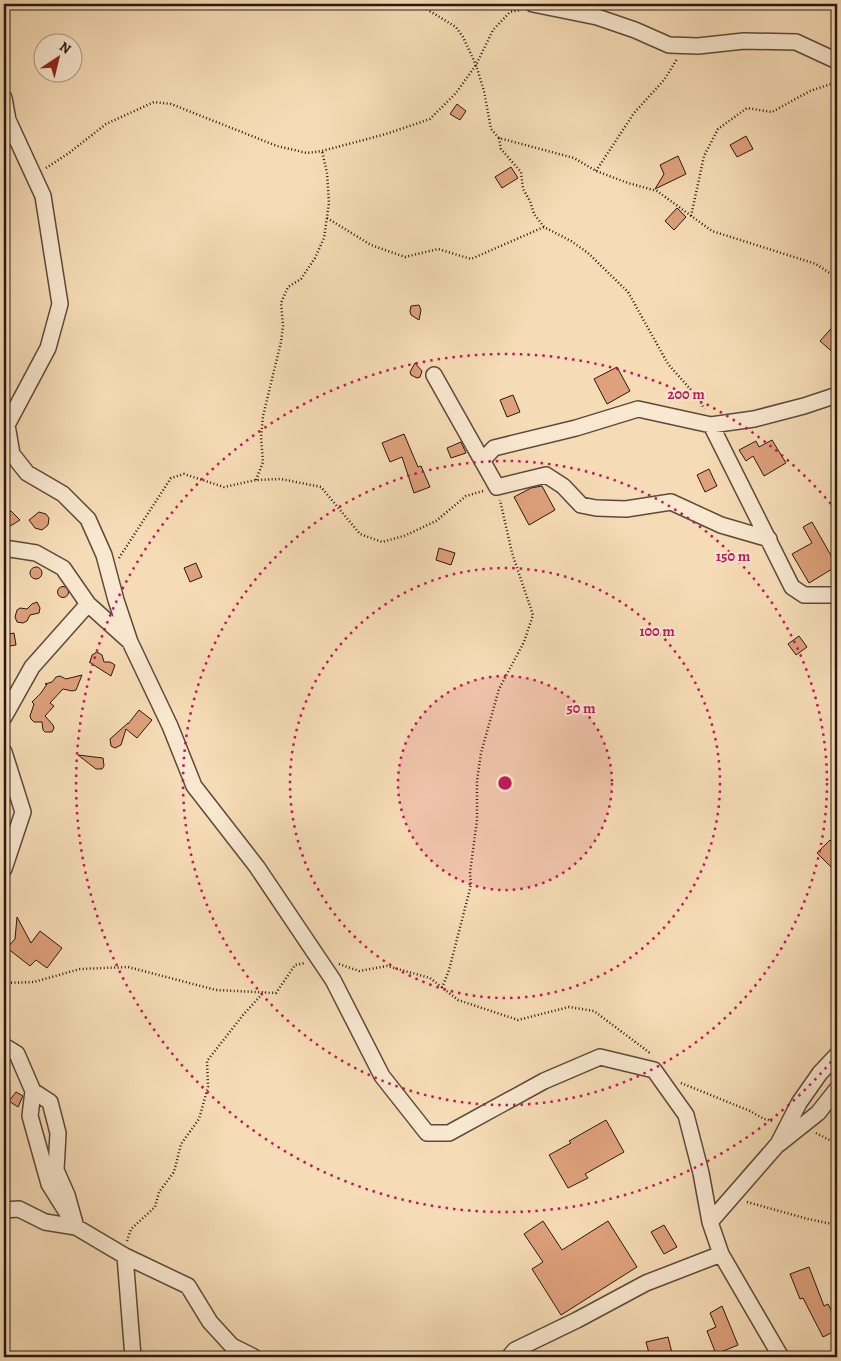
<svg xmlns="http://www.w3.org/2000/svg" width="841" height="1361" viewBox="0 0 841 1361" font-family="Alegreya,serif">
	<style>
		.building { fill: #dea17c; stroke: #2b1811 }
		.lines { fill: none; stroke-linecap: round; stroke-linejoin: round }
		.minor-casing { stroke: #5e493a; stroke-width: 18 }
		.path { stroke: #2b1811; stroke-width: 2.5; stroke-dasharray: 1 2.5; stroke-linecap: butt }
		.minor { stroke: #f9e8d0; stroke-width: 15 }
		.ring { fill: none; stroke: #c2185b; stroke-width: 2.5; stroke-dasharray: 2.5 5 }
		.centre { fill: #c2185b; stroke: #f9e8d0; stroke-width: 2.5 }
		.ring-label { font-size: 15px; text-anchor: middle; font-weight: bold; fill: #c2185b; stroke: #f9e8d0; stroke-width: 4; stroke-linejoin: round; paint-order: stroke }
	</style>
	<rect width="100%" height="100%" fill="#f6dcb6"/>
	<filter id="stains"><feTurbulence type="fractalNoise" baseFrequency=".004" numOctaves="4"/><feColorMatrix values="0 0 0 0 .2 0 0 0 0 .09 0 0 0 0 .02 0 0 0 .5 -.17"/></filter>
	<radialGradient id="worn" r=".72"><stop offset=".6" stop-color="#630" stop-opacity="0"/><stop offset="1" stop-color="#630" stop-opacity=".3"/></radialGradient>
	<path class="building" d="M457 104 466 111 460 120 450 114Z
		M746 136 753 149 737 157 730 145Z
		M678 156 686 174 655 189 664 174 660 165Z
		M511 167 518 178 502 188 495 177Z
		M677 208 686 217 674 230 665 221Z
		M419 305 421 310 419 320 411 315 410 311 411 306Z
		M837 322V356L820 341Z
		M415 363 422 371 420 377 417 378 411 375 410 372Z
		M617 367 630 391 607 404 594 379Z
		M513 395 520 412 507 417 500 400Z
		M404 434 418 467 421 466 430 487 414 493 402 457 390 462 382 443Z
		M772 440 786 463 764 476 753 456 746 461 739 450 756 441 759 447Z
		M461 442 466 453 451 458 447 448Z
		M709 469 717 486 705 492 697 475Z
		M542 486 555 510 529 525 514 497 531 488Z
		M4 511H11L20 520 12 525 8 526 4 523Z
		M39 512 46 514 49 518 48 525 42 530 35 528 29 520Z
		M812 522 837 566 809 583 792 554 812 543 803 527Z
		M439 548 455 553 451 565 436 560Z
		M196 563 202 577 190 582 184 568Z
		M30 573a6 6 0 1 1 12 0a6 6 0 1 1-12 0Z
		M57.5 592a5.5 5.5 0 1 1 11 0a5.5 5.5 0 1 1-11 0Z
		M37 602 40 608 39 613 30 615 27 621 23 623 17 622 15 617 17 610 20 608 27 609 32 604Z
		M14 633 16 645 4 647V635Z
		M799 636 807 647 796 655 788 644Z
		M97 652 102 655 104 662H110L115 665 111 676 89 662H90L92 655Z
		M82 675 76 690 72 691 63 689 50 703 54 706 45 716 53 725 54 728 52 732H45L43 730 42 722H34L31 719 30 716 34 704 32 702 41 693 47 684H45L52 682 56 677 60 676 66 679Z
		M139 710 152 720 137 738 126 729 121 745 115 748 111 746 110 739 128 723V724Z
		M78 755 103 758 104 766 102 769H96Z
		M830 840 837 848V873L817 853Z
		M17 917 31 943 40 931 62 948 47 968 36 960 30 966 7 948 15 939Z
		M16 1092 23 1096 18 1107 9 1101Z
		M606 1120 624 1152 585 1174 588 1178 568 1188 549 1155 571 1143 569 1141Z
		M543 1221 562 1250 608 1221 637 1267 561 1315 532 1269 543 1262 524 1234Z
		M664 1225 677 1247 664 1254 651 1232Z
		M809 1267 824 1306 828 1304 837 1322V1330L823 1337 803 1298 800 1299 790 1274Z
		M722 1306 738 1345 716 1354 707 1331 716 1327 710 1313Z
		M668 1337 673 1357H650L646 1342Z"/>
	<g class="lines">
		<defs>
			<path id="minor" d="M533 4 597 17 635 30 669 45 698 46 744 41 796 42 837 61
				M4 98 8 120 43 196 60 304 48 348 7 425 12 454 27 473 63 494 88 519 104 555 116 600 130 642 170 726 194 786 257 867 333 980 382 1076 427 1133H449L544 1081 600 1057 654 1070 686 1115 701 1173 710 1222 721 1254 781 1357
				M434 375 497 487 546 475 563 486 581 505 596 508 626 509 671 502 721 525 769 539
				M711 425 792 587 804 595H837
				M482 461 494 448 576 428 638 409 711 425 754 419 804 406 837 395
				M4 548 36 553 63 568 88 604 128 640
				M4 717 32 667 88 604
				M4 752 23 812 4 869
				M4 1046 17 1054 33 1091 30 1116 49 1184 76 1227 125 1256 188 1286 210 1322 232 1346 254 1357
				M779 1144 818 1113 837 1089
				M4 1210 19 1209 45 1222 76 1227 67 1195 56 1170 58 1133 50 1102 33 1091
				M710 1222 778 1144 799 1103 820 1073 837 1055
				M125 1256 133 1357
				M509 1357 515 1350 577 1320 646 1283 721 1254"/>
		</defs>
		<use href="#minor" class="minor-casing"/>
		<path class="path" d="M422 4 428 10 456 27 463 37 476 65 484 91 491 129 499 138 574 158 596 171 628 183 657 191 712 231 816 264 837 278
			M499 138 501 149 521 172 523 189 530 201 534 214 544 227 571 241 588 253 628 292 668 364 700 400 704 409
			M46 168 69 153 106 124 154 102 171 104 277 146 307 153 322 151 386 134 430 119 456 93 476 65 493 30 510 12 520 10
			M596 171 634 113 664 80 677 59
			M691 216 704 156 718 129 747 108 772 112 810 91 837 82
			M327 218 371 245 405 257 438 249 471 259 544 227
			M256 480 263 462 261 437 263 416 281 342 283 326 281 303 288 287 301 279 315 258 324 238 329 203 327 173 322 151
			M119 558 171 478 184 474 224 487 256 480 281 479 321 487 360 534 382 542 404 536 436 521 466 496 483 491
			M339 964 359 971 387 966 430 978 458 1000 518 1020 569 1007 594 1011 650 1053
			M4 983 34 982 80 969 128 967 216 990 276 993 295 965 305 963
			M442 988 449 970 471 885 470 873 477 820V781L481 753 499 689 524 642 533 615 512 553 500 500
			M681 1083 750 1111 764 1119 773 1121
			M816 1133 837 1144
			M747 1202 808 1219 837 1225
			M127 1241 131 1229 155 1207 159 1192 174 1172 181 1144 199 1119 208 1087 207 1061 243 1015 264 992"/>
		<use href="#minor" class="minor"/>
	</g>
	<circle cx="505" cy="783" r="107" fill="#c2185b" fill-opacity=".12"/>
	<g class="ring">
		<circle cx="505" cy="783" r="107"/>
		<circle cx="505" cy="783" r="215"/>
		<circle cx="505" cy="783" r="322"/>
		<path d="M836 1056A429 429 0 1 1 836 510"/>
	</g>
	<circle cx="505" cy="783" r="8" class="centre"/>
	<g class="ring-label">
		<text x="686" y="399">200 m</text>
		<text x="733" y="561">150 m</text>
		<text x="657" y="636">100 m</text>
		<text x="581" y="713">50 m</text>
	</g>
	<rect width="841" height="1361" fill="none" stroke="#f6dcb6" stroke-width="20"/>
	<rect x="5" y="5" width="831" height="1351" fill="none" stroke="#2b1811" stroke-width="2.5"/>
	<rect x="10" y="10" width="821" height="1341" fill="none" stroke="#2b1811"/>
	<g transform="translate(58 58) rotate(35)"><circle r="24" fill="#f9e8d0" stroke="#a79584"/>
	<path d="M0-4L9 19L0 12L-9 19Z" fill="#8f2418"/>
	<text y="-8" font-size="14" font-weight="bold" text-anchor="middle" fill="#2b1811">N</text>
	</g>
	<rect width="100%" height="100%" filter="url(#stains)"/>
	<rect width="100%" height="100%" fill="url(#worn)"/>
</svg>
